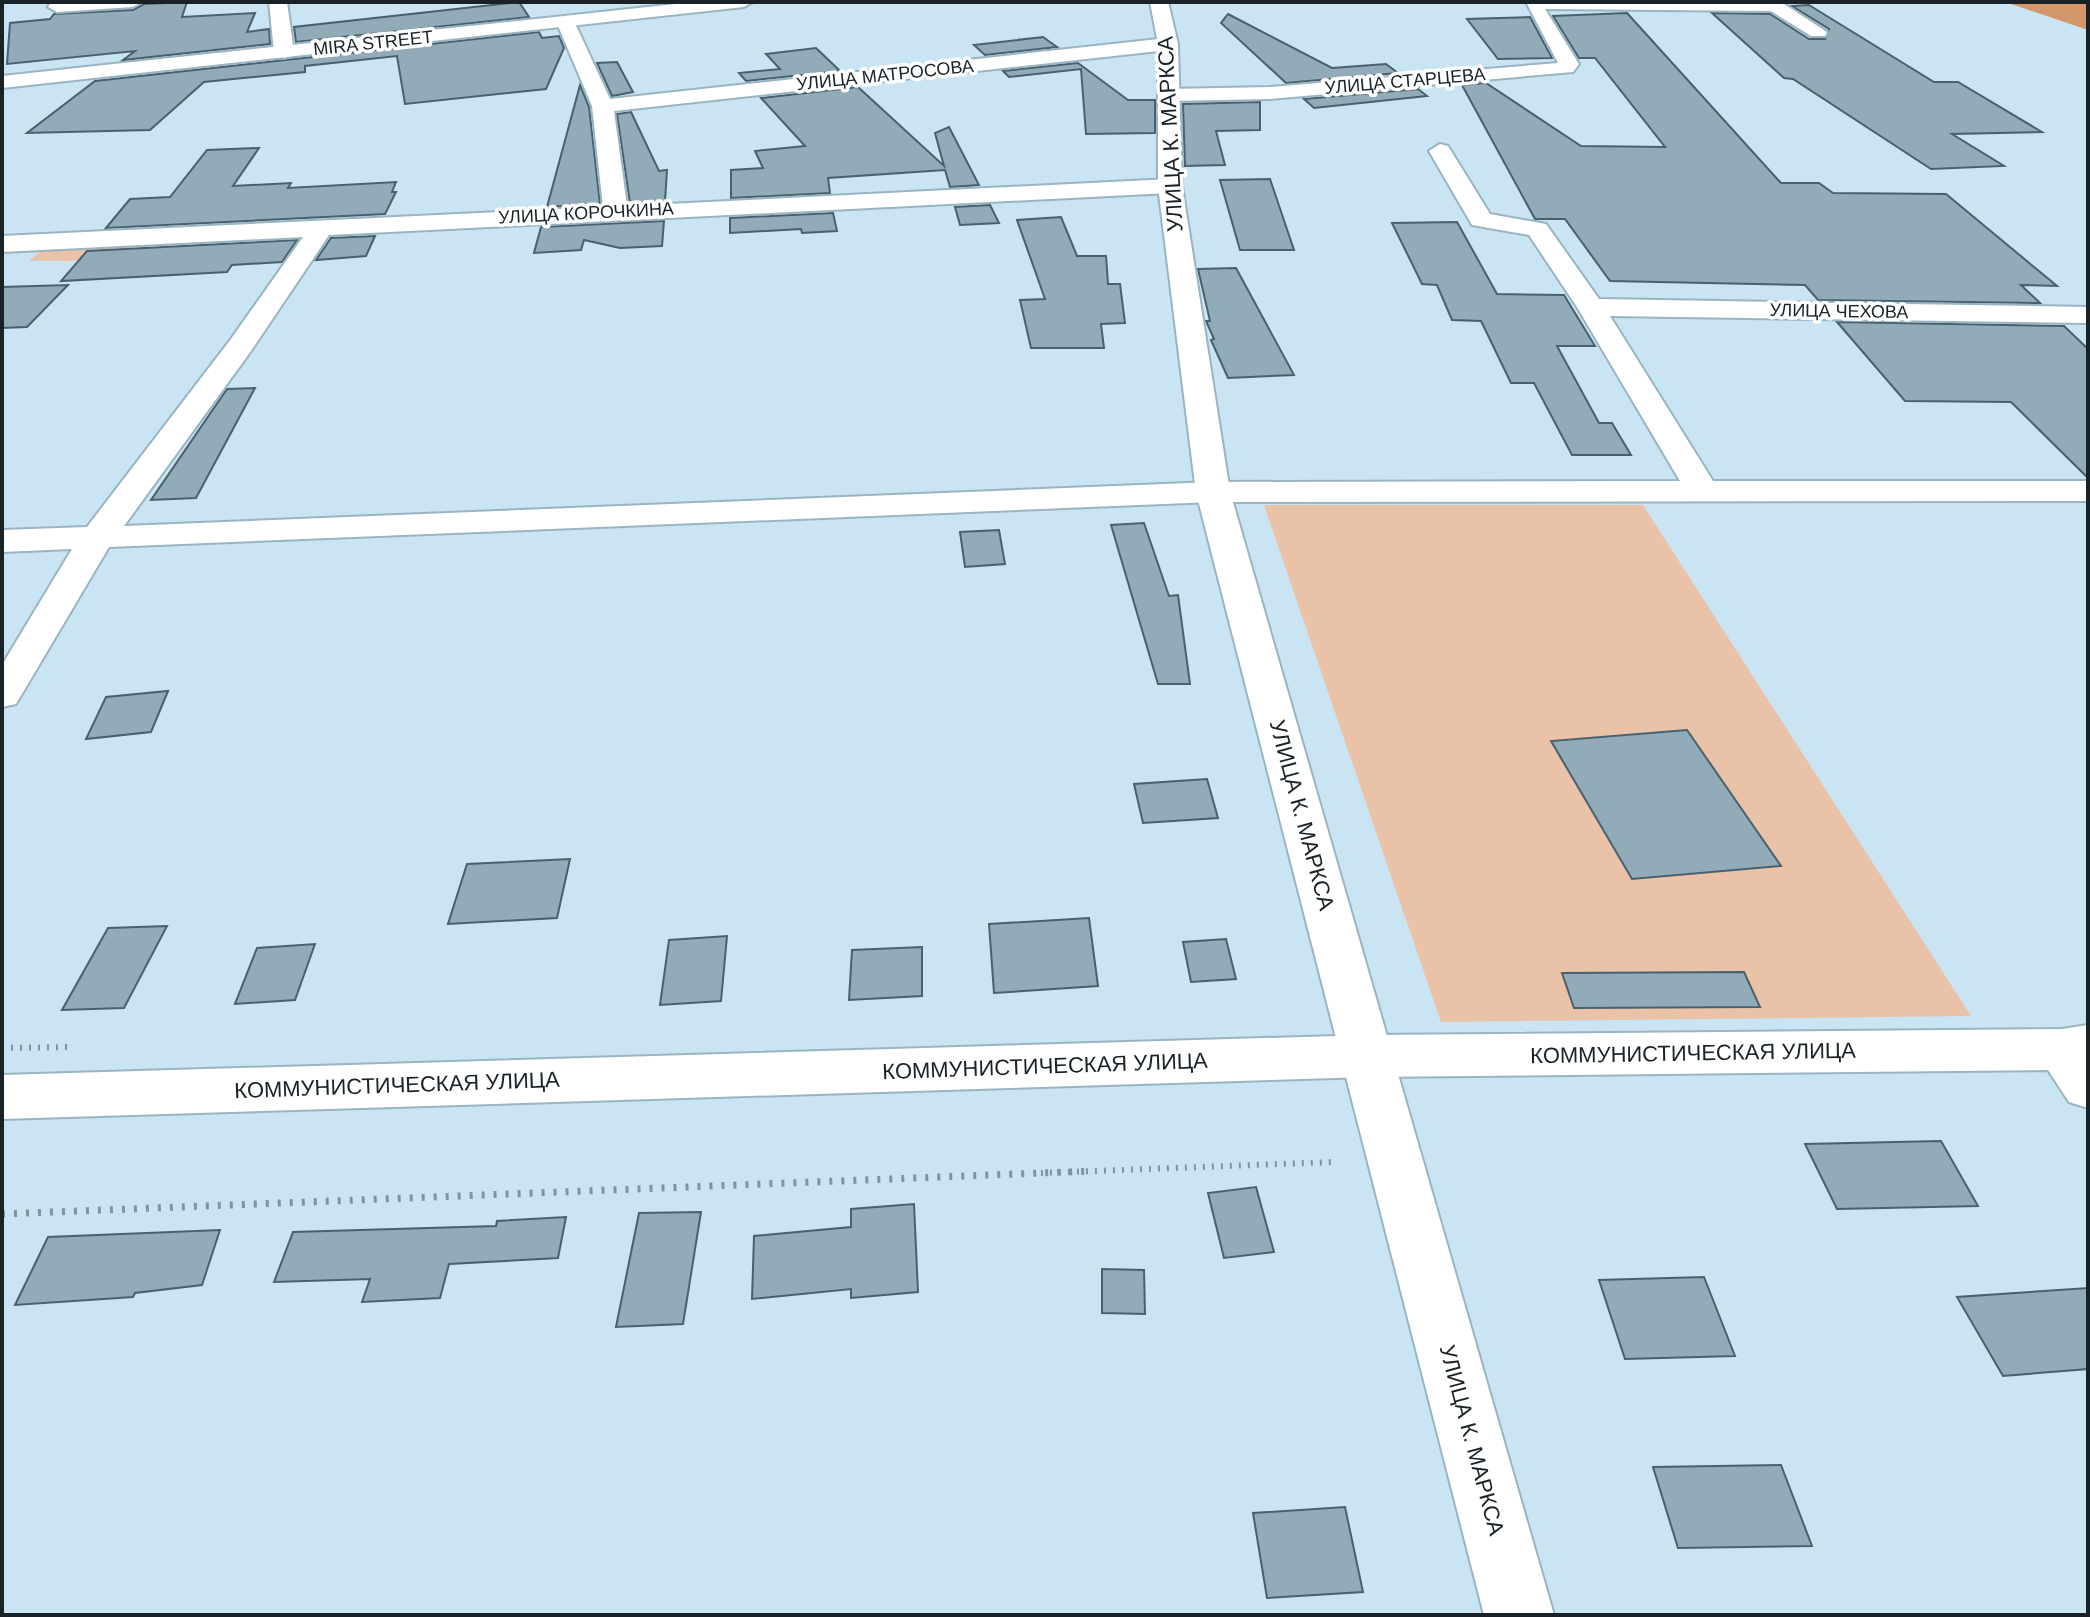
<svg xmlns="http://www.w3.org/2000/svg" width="2090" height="1617" viewBox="0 0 2090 1617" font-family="Helvetica,sans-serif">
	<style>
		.green { fill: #eac2a8 }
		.forest { fill: #d4966b }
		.building { fill: #91abb9; stroke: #49616e; stroke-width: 2 }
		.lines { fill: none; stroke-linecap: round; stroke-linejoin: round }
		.street-casing { stroke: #9ab4c2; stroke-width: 4 }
		.secondary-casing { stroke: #9ab4c2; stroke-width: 4 }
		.path-far1 { stroke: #80949f; stroke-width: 6; stroke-dasharray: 2 7; stroke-linecap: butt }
		.path { stroke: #80949f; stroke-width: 7; stroke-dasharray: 3 9; stroke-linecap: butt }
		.street { fill: #fff; fill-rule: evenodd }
		.secondary { fill: #fff; fill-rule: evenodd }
		.labels { text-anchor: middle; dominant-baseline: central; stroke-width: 7; stroke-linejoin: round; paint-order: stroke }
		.far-street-label { font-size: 18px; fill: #182227; stroke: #fff }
		.street-label { font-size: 22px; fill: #182227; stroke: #fff }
	</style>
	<rect width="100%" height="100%" fill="#c9e4f2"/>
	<path class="green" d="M141 242C117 266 61 260 29 261L45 248Z
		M1264 505H1643L1971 1016 1441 1022Z"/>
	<path class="forest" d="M2005 2H2088V30Z"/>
	<path class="building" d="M187 2 182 17 255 13 247 32 269 29 270 44 123 60 135 51 7 64 10 23 50 19 54 14 133 10 144 4Z
		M519 2 529 17 296 42 294 27Z
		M1809 5 1934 82H1958L2042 132 1952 134 2004 166 1931 169 1793 79 1784 78 1712 13 1770 14 1809 39H1825L1829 29 1792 6Z
		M1627 13 1781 183H1819L1833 193 1946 194 2057 286 2021 285 2040 303 1818 300 1805 285 1610 281 1565 219H1535L1462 85 1486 83 1581 146 1665 147 1595 58H1579L1553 16Z
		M1228 14 1332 68 1386 64 1398 73 1286 83 1221 23Z
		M1530 17 1552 58 1498 59 1467 19Z
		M539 32 542 38 559 36 564 48 546 89 405 104 397 56 305 66V72L204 82 150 130 27 133 95 81Z
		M1043 37 1057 47 985 55 974 45Z
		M816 48 840 71 746 81 739 73 780 69 766 54Z
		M617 62 633 92 612 96 597 63Z
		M1078 63 1128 100H1155V133L1086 134 1081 69 1009 77 1003 71Z
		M580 85 589 107 600 204 547 207Z
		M858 87 944 166 935 133 949 127 979 185 950 187 945 170 828 178 830 193 731 198V170L763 168 755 151 805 146 761 98Z
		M1418 89 1427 96 1314 108 1304 99Z
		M1260 102V130L1216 131 1225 165 1185 166 1183 104Z
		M631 112 659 171 667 170 665 201 630 203 617 114Z
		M259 148 233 186 291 183 288 188 396 182 392 192H396L385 214 106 228 130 199 170 197 207 150Z
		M1270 179 1294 250H1240L1220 180Z
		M990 205 999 223 960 225 955 207Z
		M833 213 837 231 802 233 801 229 730 233V218Z
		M1061 217 1077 256H1106L1108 284H1120L1125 323 1101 324 1104 348H1031L1020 300 1045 299 1017 220Z
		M664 221 662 246 620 248 584 240 581 250 534 253 541 227Z
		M1457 222 1497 294 1564 295 1595 346H1557L1599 423H1612L1631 455H1572L1534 383H1511L1481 321 1452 320 1437 285 1422 284 1392 223Z
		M375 236 366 256 316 260 331 238Z
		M297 240 282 262 232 265 227 272 61 281 87 251Z
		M1236 268 1294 375 1228 378 1211 340 1214 339 1206 321H1210L1198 269Z
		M68 285 27 327 2 328V287Z
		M1837 322 2064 326 2088 349V478L2011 402 1905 401Z
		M255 388 196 498 151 500 227 389Z
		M1144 523 1169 596 1178 595 1190 684H1158L1111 525Z
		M999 530 1005 564 965 567 960 532Z
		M168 691 151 732 86 739 106 697Z
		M1687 730 1781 866 1632 879 1551 741Z
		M1207 779 1218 818 1143 823 1134 784Z
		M570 859 557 918 448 924 467 864Z
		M1089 918 1098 986 994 993 989 924Z
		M167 926 124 1008 62 1010 108 928Z
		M727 936 721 1001 660 1005 669 940Z
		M1226 939 1236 979 1191 982 1183 942Z
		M315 944 295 1000 235 1004 257 948Z
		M922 947V996L849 1000 852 950Z
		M1744 972 1760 1007 1574 1008 1562 973Z
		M1941 1141 1978 1206 1837 1209 1805 1144Z
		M1256 1187 1274 1252 1224 1258 1208 1193Z
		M914 1204 918 1292 851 1298V1289L752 1299 754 1236 851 1227V1209Z
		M701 1212 683 1324 616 1327 639 1213Z
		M566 1217 558 1258 449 1264 440 1298 362 1302 370 1279 274 1282 293 1232 496 1226 497 1221Z
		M220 1230 202 1285 135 1293 133 1297 15 1305 48 1237Z
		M1102 1269 1144 1270 1145 1314 1102 1313Z
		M1704 1277 1735 1356 1625 1359 1599 1280Z
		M2088 1288V1369L2003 1376 1957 1297Z
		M1781 1465 1812 1546 1678 1548 1653 1467Z
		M1345 1507 1363 1592 1267 1598 1253 1513Z"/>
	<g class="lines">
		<defs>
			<path id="street" d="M51 2H142L133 7 57 12 48 7Z
				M269 2H287L294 52 291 56 284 58 274 52Z
				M1526 2H1781L1827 32 1825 36H1811L1771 11 1545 9 1579 64 1573 72 1270 99 1169 101 1159 95 1169 89 1270 87 1558 63Z
				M565 16 574 21 610 99 1168 38 1178 44 1168 50 614 111 627 206 1170 179 1182 186 1170 193 329 235 251 351 124 526 1213 482 1680 481 1577 307 1529 235 1472 225 1429 151 1440 144 1448 146 1490 214 1546 224 1599 299 2088 307V323L1610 316 1713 481H2088V501L1213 502 109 547 16 704 2 707V665L72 549 2 552V530L87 527 231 339 303 237 2 252V236L603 207 592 106 556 21Z
				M2088 1025V1108L2069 1102 2048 1070 1369 1077 2 1119V1075L1369 1035 2062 1029Z"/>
			<path id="secondary" d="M694 2H753L744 7 2 88V76Z
				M1150 2H1168L1178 44 1182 186 1230 492 1554 1615H1484L1196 492 1158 186V44Z"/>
		</defs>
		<use href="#street" class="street-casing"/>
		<use href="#secondary" class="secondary-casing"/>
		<path class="path-far1" d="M2 1048 73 1047
			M1041 1173 1333 1162"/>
		<path class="path" d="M2 1214 1092 1171"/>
		<use href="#street" class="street"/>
		<use href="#secondary" class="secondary"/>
	</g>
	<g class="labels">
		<g class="far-street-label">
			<text transform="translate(373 43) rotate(-6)">MIRA STREET</text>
			<text transform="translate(885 75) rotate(-6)">УЛИЦА МАТРОСОВА</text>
			<text transform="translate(1405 81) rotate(-5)">УЛИЦА СТАРЦЕВА</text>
			<text transform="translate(586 213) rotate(-3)">УЛИЦА КОРОЧКИНА</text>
			<text transform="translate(1839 311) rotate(1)">УЛИЦА ЧЕХОВА</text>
		</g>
		<g class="street-label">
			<text transform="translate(1170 134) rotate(-93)">УЛИЦА К. МАРКСА</text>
			<text transform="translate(1302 815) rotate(75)">УЛИЦА К. МАРКСА</text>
			<text transform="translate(1693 1053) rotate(-1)">КОММУНИСТИЧЕСКАЯ УЛИЦА</text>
			<text transform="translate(1045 1066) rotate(-2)">КОММУНИСТИЧЕСКАЯ УЛИЦА</text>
			<text transform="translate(397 1085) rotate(-2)">КОММУНИСТИЧЕСКАЯ УЛИЦА</text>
			<text transform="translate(1472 1440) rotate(75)">УЛИЦА К. МАРКСА</text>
		</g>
	</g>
	<rect width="2090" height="1617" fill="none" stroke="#182227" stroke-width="8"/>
</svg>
